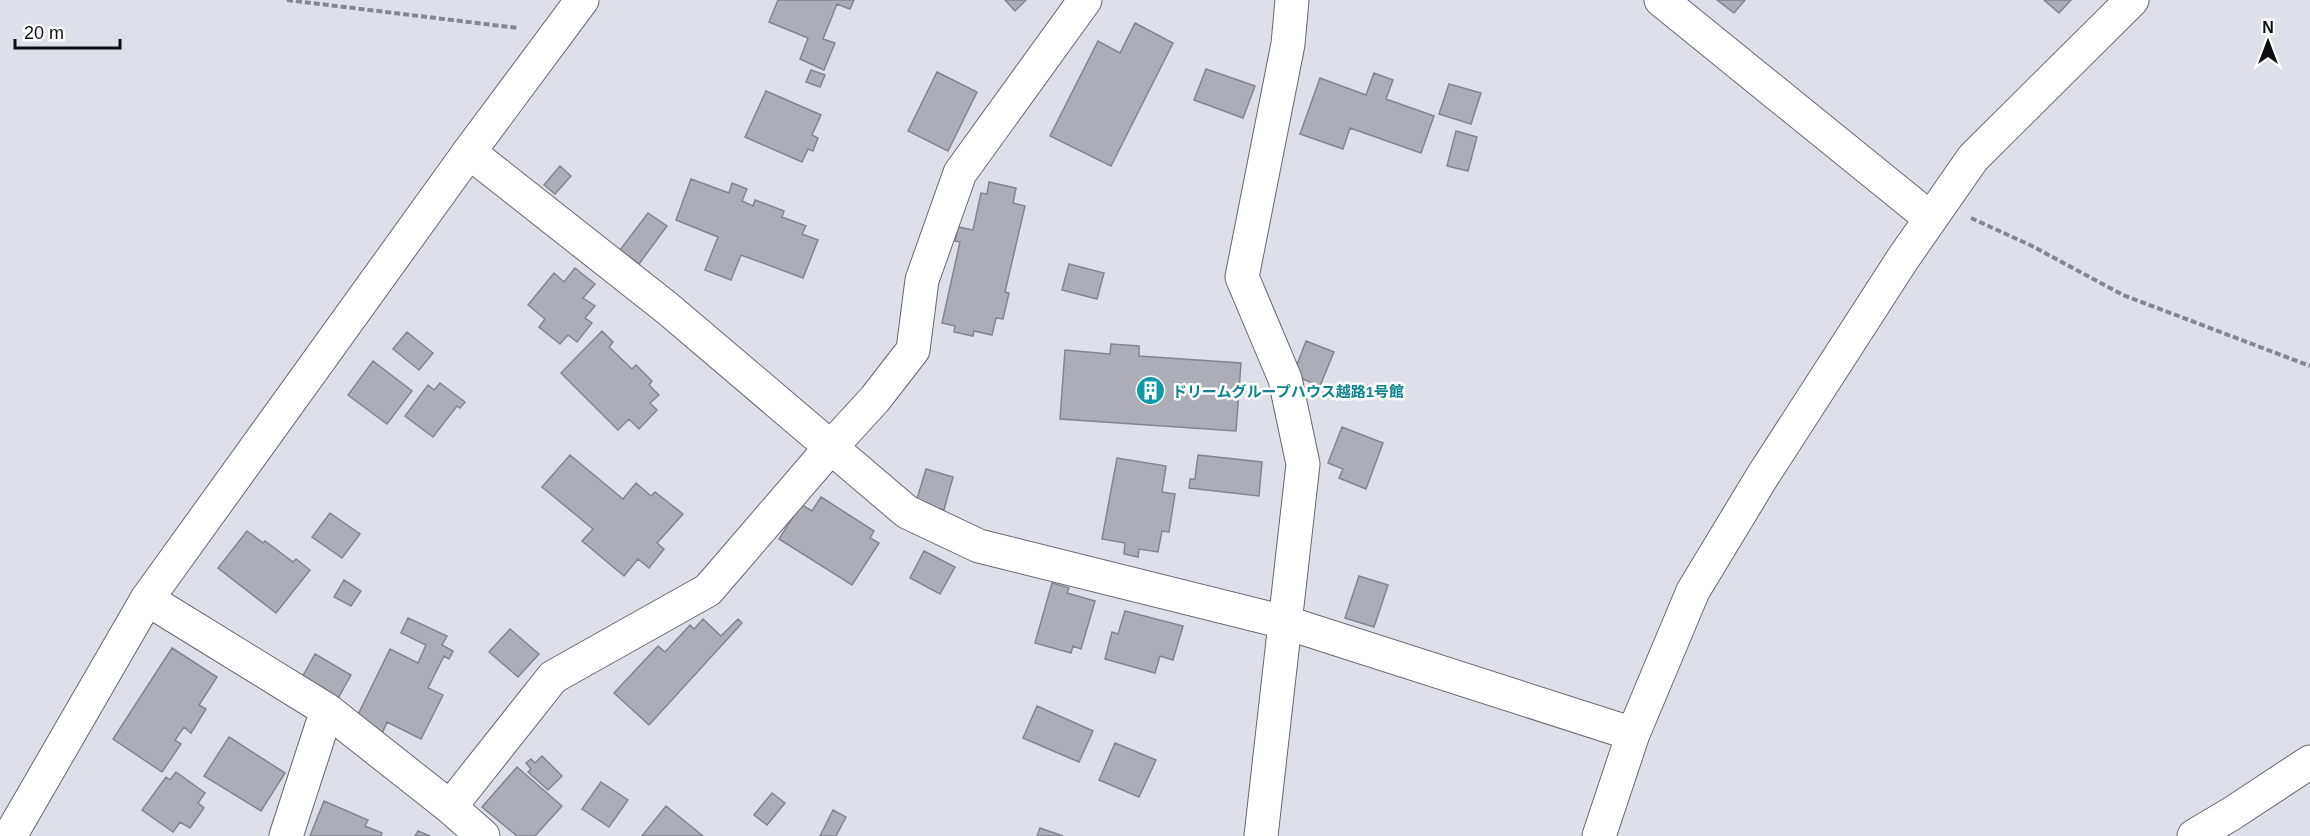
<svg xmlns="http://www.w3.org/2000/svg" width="2310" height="836" viewBox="0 0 2310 836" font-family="Arial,'Noto Sans JP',sans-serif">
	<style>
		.building { fill: #adadb7; stroke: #84848e; stroke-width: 1.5 }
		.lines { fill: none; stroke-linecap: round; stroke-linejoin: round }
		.street-casing { stroke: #676770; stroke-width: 35 }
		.secondary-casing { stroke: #676770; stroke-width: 35 }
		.path { stroke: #85858d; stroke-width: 4; stroke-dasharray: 6 3; stroke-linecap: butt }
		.street { stroke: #fff; stroke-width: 33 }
		.secondary { stroke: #fff; stroke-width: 33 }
		.labels { text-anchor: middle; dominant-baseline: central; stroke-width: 5; stroke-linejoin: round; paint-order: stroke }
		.culture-label { font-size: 15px; font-weight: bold; fill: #0d838f; stroke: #fff; text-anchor: start }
	</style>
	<rect width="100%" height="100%" fill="#dfdfea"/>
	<path class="building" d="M778 0H854L850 9 837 4 823 39 835 43 824 70 800 59 808 38 769 22Z
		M1005 0H1026L1015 11Z
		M1717 0H1745L1734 13Z
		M2044 0H2071L2059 13Z
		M1135 23 1173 43 1111 166 1050 136 1098 41 1120 53Z
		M1206 69 1255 86 1243 118 1194 100Z
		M811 70 825 75 820 87 806 82Z
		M937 72 977 92 948 151 908 131Z
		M1374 73 1393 80 1386 99 1434 116 1421 153 1350 128 1343 149 1300 134 1320 78 1366 95Z
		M1449 84 1481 93 1471 124 1439 114Z
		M766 91 821 115 812 135 818 138 813 151 808 149 802 162 745 137Z
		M1456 131 1477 137 1468 171 1447 166Z
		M560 166 571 176 555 194 544 185Z
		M691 179 729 193 732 183 747 189 742 201 753 206 755 200 784 211 782 217 806 226 802 234 818 240 803 278 741 255 731 280 705 270 718 237 676 220Z
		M989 182 1016 188 1013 203 1025 206 1005 292 1009 293 1003 319 996 318 992 335 974 331 973 336 954 332 955 326 942 323 960 242 955 241 958 227 973 230 981 193 987 194Z
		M648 213 667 226 639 264 620 250Z
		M1069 264 1104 273 1097 299 1062 290Z
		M575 268 595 284 583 298 595 306 585 318 592 323 577 342 568 335 560 344 539 327 545 319 528 305 554 273 564 282Z
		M602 331 613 342 609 347 632 369 636 365 652 381 649 385 659 395 650 403 657 410 639 429 629 419 618 430 561 373Z
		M407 332 433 353 419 370 393 349Z
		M1306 341 1334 352 1320 386 1293 375Z
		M1111 344 1139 346V356L1241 363 1236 431 1060 419 1065 350 1110 354Z
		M373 361 412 391 387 424 348 395Z
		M440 383 465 402 460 408 457 406 433 437 405 416 428 385 434 390Z
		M1342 427 1383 443 1366 489 1339 478 1343 469 1328 463Z
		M570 455 623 499 636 483 651 496 655 492 683 514 657 543 664 549 649 568 638 559 624 576 582 541 593 529 542 487Z
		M1198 455 1262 462 1259 496 1189 488 1190 479H1195Z
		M1117 458 1166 466 1162 492 1175 494 1169 532 1162 531 1158 552 1139 549 1138 557 1124 554 1125 543 1102 539Z
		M926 469 953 477 944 510 916 502Z
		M821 497 874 531 870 538 879 543 852 585 779 539 801 504 812 511Z
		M330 513 360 534 342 558 312 537Z
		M247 531 263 543 265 541 293 562 296 559 310 570 276 613 218 568Z
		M924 551 955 567 940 594 910 578Z
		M1359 576 1388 585 1374 627 1345 618Z
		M344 580 361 591 351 606 334 597Z
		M1052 583 1069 588 1067 593 1095 601 1081 649 1073 646 1071 653 1035 643Z
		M1125 611 1183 626 1173 660 1160 656 1155 673 1105 659 1112 632 1118 634Z
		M408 618 447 636 442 645 453 651 449 659 444 656 428 688 443 695 421 739 387 722 382 734 355 721 390 649 418 663 426 645 401 633Z
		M703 619 721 636 738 619 742 623 649 725 614 693 658 646 665 652 690 625 694 629Z
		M510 629 539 654 518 677 489 652Z
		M172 648 217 677 199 705 206 709 191 733 184 727 175 740 181 744 162 772 113 739Z
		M315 654 351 675 336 702 300 681Z
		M1037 706 1093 731 1079 762 1023 738Z
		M229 737 285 773 261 811 204 776Z
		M1115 743 1156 760 1139 797 1099 780Z
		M542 756 562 776 548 790 528 772 531 769 526 763 531 759 535 763Z
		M517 767 562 806 535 836H517L482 807Z
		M176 772 205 793 198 803 204 808 190 828 180 822 173 832 142 810 166 777 170 780Z
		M601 782 628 800 609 827 582 809Z
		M772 793 785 803 767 825 754 815Z
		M324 801 368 820 365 826 382 833 381 836H310Z
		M666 806 703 836H642Z
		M833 810 846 817 836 836H820Z
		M1040 828 1063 836H1037Z
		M418 831 430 836H415Z"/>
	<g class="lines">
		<defs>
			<path id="street" d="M1661 0 1930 218
				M469 152 667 308 907 512 979 546 1284 622 1633 734
				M147 599 327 710 450 807 483 836
				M450 807 553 677 708 590 831 447 875 399 913 350 922 280 960 173 1085 0
				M286 836 327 710
				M1261 836 1303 464 1285 379 1242 277 1288 44 1292 0
				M1599 836 1633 734 1693 591 1762 477 1902 260 1973 158 2132 0
				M2194 836 2231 814 2310 762"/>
			<path id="secondary" d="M10 836 147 599 469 152 582 0"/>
		</defs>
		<use href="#street" class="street-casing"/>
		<use href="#secondary" class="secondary-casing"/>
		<path class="path" d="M287 0 518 28
			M1971 218 2032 246 2123 295 2310 366"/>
		<use href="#street" class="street"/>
		<use href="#secondary" class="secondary"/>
	</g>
	<defs>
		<symbol id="building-disc" viewBox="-11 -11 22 22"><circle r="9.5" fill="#0f9aa8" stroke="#fff"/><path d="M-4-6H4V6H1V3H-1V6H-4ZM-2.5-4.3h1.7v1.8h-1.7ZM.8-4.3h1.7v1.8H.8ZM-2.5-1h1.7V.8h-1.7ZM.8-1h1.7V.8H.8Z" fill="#fff"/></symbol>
	</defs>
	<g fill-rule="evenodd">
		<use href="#building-disc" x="1134" y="374" width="33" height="33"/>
	</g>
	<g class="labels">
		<g class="culture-label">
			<text x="1172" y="391">ドリームグループハウス越路1号館</text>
		</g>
	</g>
	<g transform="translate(2268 42)" stroke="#ffffff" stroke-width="4.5" paint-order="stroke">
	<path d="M0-4.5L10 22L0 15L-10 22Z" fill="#0e0e12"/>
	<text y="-9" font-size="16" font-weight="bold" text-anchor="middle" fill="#0e0e12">N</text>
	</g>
	<path d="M15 39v9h105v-9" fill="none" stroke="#0e0e12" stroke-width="3"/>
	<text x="24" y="39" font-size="18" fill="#0e0e12" stroke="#ffffff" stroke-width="4.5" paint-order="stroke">20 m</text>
</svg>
